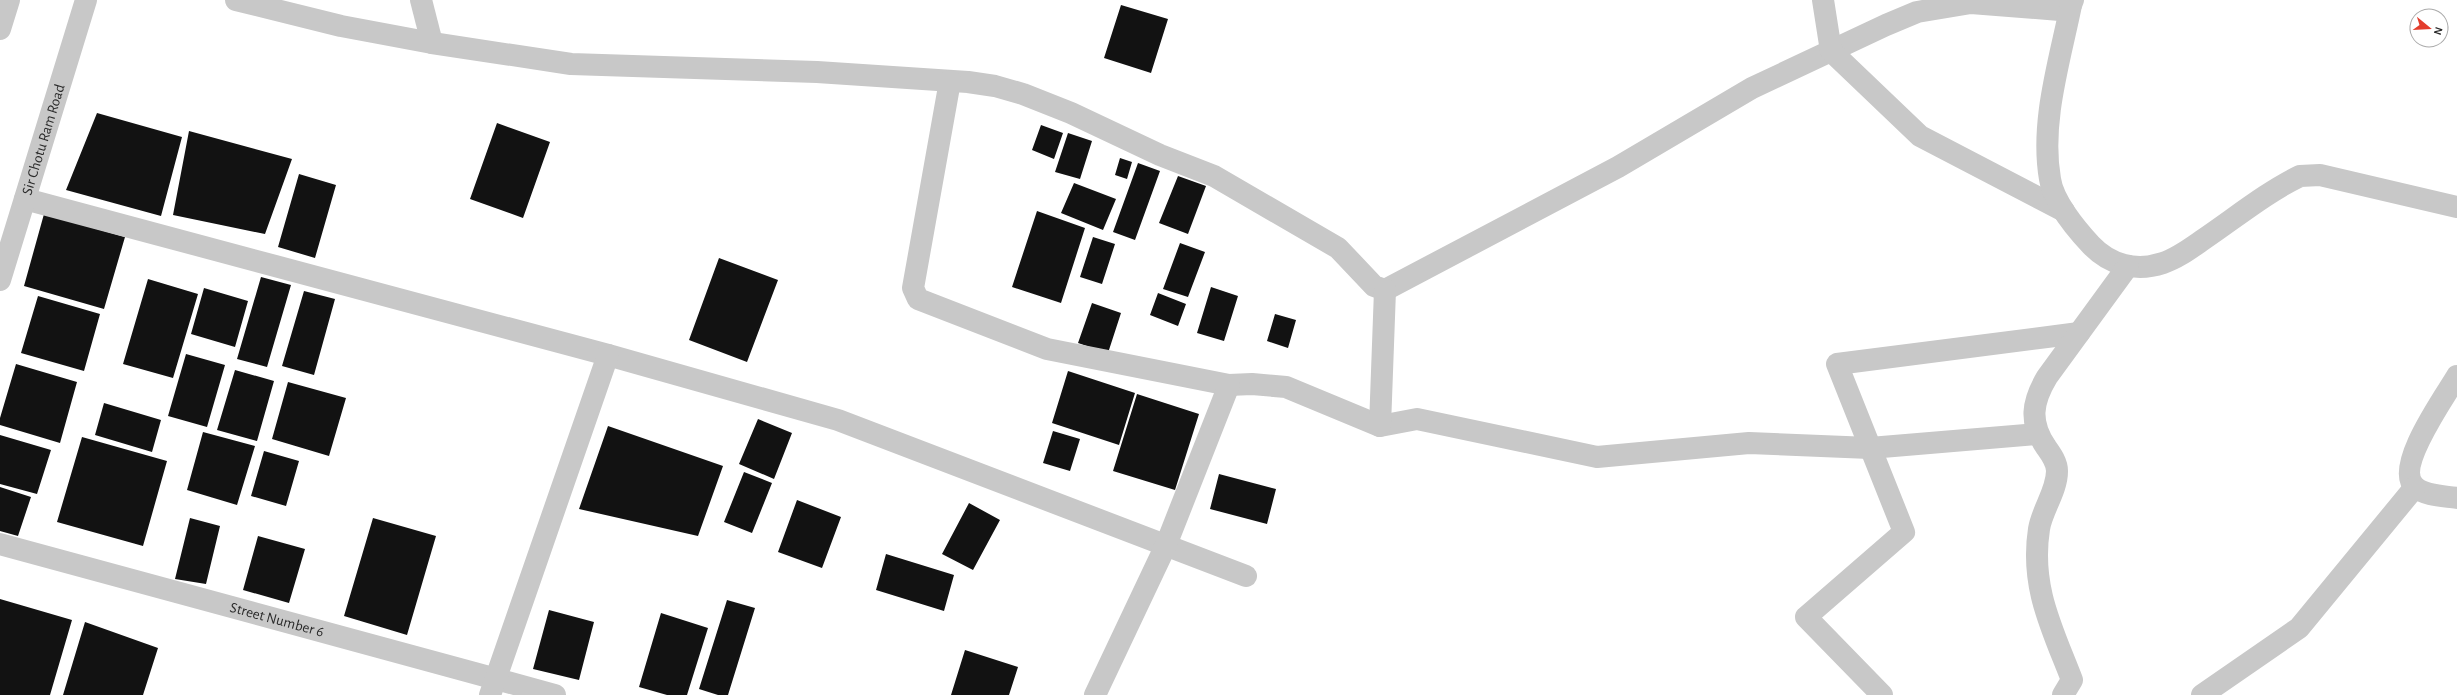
<svg xmlns="http://www.w3.org/2000/svg" width="2457" height="695" viewBox="0 0 2457 695" font-family="'Alegreya Sans',sans-serif">
	<style>
		.building { fill: #121212 }
		.lines { fill: none; stroke-linecap: round; stroke-linejoin: round }
		.minor { stroke: #c8c8c8; stroke-width: 22 }
		.tertiary { stroke: #c8c8c8; stroke-width: 22 }
		.labels { text-anchor: middle; dominant-baseline: central; stroke-width: 4; stroke-linejoin: round; paint-order: stroke }
		.street-label { font-size: 15px; fill: #2b2b2b; stroke: #fff }
	</style>
	<rect width="100%" height="100%" fill="#fff"/>
	<path class="building" d="M1121 5 1168 19 1151 73 1104 58Z
		M97 113 182 137 161 216 66 190Z
		M497 123 550 142 523 218 470 199Z
		M1041 125 1063 133 1054 159 1032 150Z
		M189 131 292 159 265 234 173 215Z
		M1068 133 1092 141 1080 179 1055 172Z
		M1120 158 1132 162 1127 179 1115 175Z
		M1138 163 1160 171 1135 240 1113 232Z
		M299 174 336 185 315 258 278 247Z
		M1178 176 1206 186 1188 234 1159 223Z
		M1074 183 1116 199 1103 230 1061 213Z
		M1037 211 1085 228 1061 303 1012 287Z
		M44 214 125 237 104 309 24 286Z
		M1093 237 1115 244 1102 284 1080 277Z
		M1180 243 1205 252 1188 297 1163 289Z
		M719 258 778 280 747 362 689 340Z
		M261 277 291 285 267 367 237 359Z
		M148 279 198 294 173 378 123 364Z
		M1211 287 1238 296 1224 341 1197 333Z
		M204 288 248 301 235 347 191 334Z
		M304 291 335 299 314 375 282 366Z
		M1158 293 1186 304 1178 326 1150 315Z
		M38 296 100 314 84 371 21 353Z
		M1092 303 1121 313 1108 353 1078 343Z
		M1275 314 1296 320 1288 348 1267 341Z
		M186 354 225 365 207 427 168 416Z
		M16 364 77 382 60 443 0 425V418Z
		M235 370 274 381 257 441 217 430Z
		M1068 371 1135 393 1119 445 1052 423Z
		M288 382 346 398 329 456 272 439Z
		M1137 394 1199 414 1175 490 1113 471Z
		M104 403 161 420 152 452 95 435Z
		M758 419 792 433 774 479 739 464Z
		M608 426 723 466 698 536 579 509Z
		M1053 431 1080 439 1070 471 1043 463Z
		M203 432 255 446 237 505 187 490Z
		M0 435 51 450 37 494 0 484Z
		M82 437 167 461 143 546 57 522Z
		M264 451 299 461 286 506 251 496Z
		M744 472 772 483 752 533 724 522Z
		M1219 474 1276 489 1267 524 1210 509Z
		M0 487 31 497 18 536 0 531Z
		M797 500 841 517 822 568 778 552Z
		M969 503 1000 520 973 570 942 554Z
		M190 518 220 526 206 584 175 579Z
		M373 518 436 536 407 635 344 616Z
		M258 536 305 549 289 603 243 590Z
		M886 554 954 575 944 611 876 590Z
		M0 599 72 620 50 695H0Z
		M727 600 755 608 728 695H718L699 689Z
		M549 610 594 622 579 680 533 669Z
		M661 613 708 628 687 695H667L639 687Z
		M85 622 158 648 143 695H63Z
		M965 650 1018 667 1009 695H951Z"/>
	<g class="lines">
		<g class="minor">
			<path d="M236 0 341 26 432 43 571 64 817 72 968 82 995 86 1023 94 1071 113 1160 155 1214 176 1338 248 1374 286 1385 290 1618 167 1752 88 1886 25 1917 12 1971 3 2060 10 2071 5 2073 0"/>
			<path d="M421 0 432 43"/>
			<path d="M1823 0 1831 51 1920 136 2064 211"/>
			<path d="M2071 5C2060 60 2040 122 2050 179 2053 201 2076 229 2091 245 2110 265 2136 272 2163 263 2178 258 2191 248 2204 239 2235 218 2267 192 2300 176L2320 175 2457 207"/>
			<path d="M950 81 913 288 918 299 1047 349 1229 385 1252 384 1286 387 1380 426 1417 419 1597 457 1749 443 1870 448 2037 434"/>
			<path d="M25 199 608 355 838 420 1246 576"/>
			<path id="s1" d="M0 280 86 0"/>
			<path d="M2457 376C2446 395 2393 468 2415 487 2425 496 2445 496 2457 498"/>
			<path d="M1380 426 1385 290"/>
			<path id="s2" d="M0 544 555 695"/>
			<path d="M490 695 608 355"/>
			<path d="M1095 695 1166 545 1229 385"/>
			<path d="M1882 695 1806 617 1904 532 1837 364 2079 333"/>
			<path d="M2063 695 2072 680C2052 628 2030 587 2039 529 2042 510 2057 491 2057 471 2057 462 2051 454 2046 447 2029 422 2032 402 2047 377L2128 266"/>
			<path d="M2202 695 2299 628 2415 487"/>
		</g>
		<path class="tertiary" d="M0 29 9 0"/>
	</g>
	<g class="labels">
		<g class="street-label">
			<text stroke="none"><textPath href="#s1" startOffset="147">Sir Chotu Ram Road</textPath></text>
			<text stroke="none"><textPath href="#s2" startOffset="287">Street Number 6</textPath></text>
		</g>
	</g>
	<g transform="translate(2429 28) rotate(108)"><circle r="19" fill="#ffffff" stroke="#aaaaaa"/>
	<path d="M0-3L7 15L0 10L-7 15Z" fill="#e33d2d"/>
	<text y="-6" font-size="11" font-weight="bold" text-anchor="middle" fill="#2b2b2b">N</text>
	</g>
</svg>
